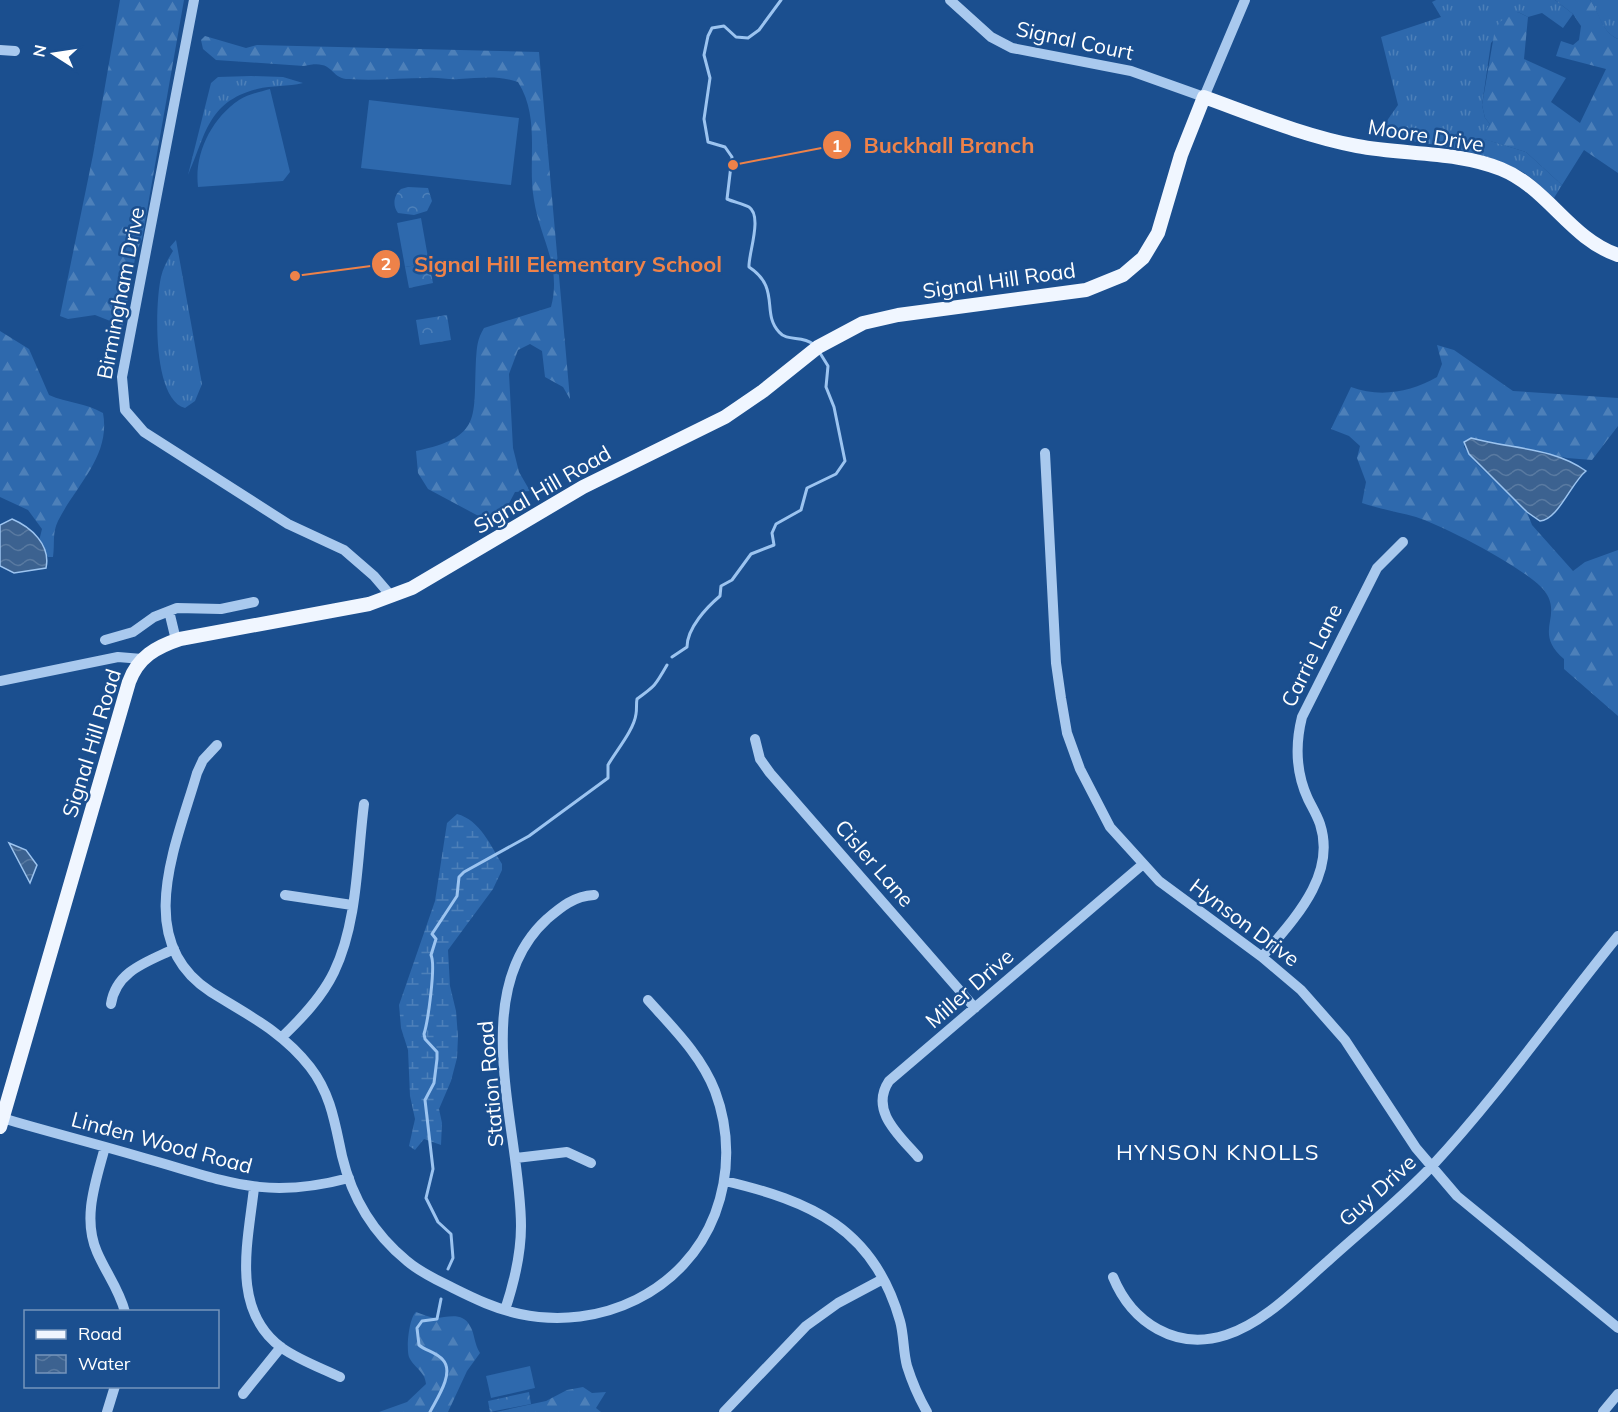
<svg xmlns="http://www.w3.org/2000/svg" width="1618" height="1412" viewBox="0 0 1618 1412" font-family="Mulish,sans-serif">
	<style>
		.grass { fill: url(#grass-tufts) }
		.forest { fill: url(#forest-firs) }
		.wetland { fill: url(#wetland-marsh) }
		.park { fill: url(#park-crowns) }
		.pitch { fill: #2e69ad }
		.water { fill: url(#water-waves); stroke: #9cc4f0; stroke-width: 1.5 }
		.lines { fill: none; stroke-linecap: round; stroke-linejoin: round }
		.stream { stroke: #9cc4f0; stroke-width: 3 }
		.minor { stroke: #a9c9ee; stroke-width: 10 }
		.major { stroke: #f0f6ff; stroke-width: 14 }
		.labels { text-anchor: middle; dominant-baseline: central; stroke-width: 5; stroke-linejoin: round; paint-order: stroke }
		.street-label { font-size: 21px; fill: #fff; stroke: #1b4f8f }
		.neighbourhood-label { font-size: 22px; letter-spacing: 1.5px; fill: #fff; stroke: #1b4f8f }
		.leader { fill: none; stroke: #ee8249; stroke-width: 2 }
		.callout-dot { fill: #ee8249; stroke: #1b4f8f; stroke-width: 2 }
		.mark-label { font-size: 18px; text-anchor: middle; font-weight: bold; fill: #fff }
		.callout-label { font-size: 22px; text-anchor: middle; font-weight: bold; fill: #ee8249; stroke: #1b4f8f; stroke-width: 5; stroke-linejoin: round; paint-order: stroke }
	</style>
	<defs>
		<pattern id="grass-tufts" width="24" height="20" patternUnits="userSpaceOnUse" patternTransform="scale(1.5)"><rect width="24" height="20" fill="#2e69ad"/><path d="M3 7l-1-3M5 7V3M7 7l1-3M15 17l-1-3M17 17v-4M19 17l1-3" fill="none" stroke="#4d80b9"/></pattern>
		<pattern id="forest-firs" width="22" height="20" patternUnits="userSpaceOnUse" patternTransform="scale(1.5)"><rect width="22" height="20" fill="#2e69ad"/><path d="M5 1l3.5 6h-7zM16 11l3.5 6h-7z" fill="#4d80b9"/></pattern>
		<pattern id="wetland-marsh" width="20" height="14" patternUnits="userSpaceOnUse" patternTransform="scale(1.5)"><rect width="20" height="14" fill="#2e69ad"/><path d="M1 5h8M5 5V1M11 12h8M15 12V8" fill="none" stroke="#4d80b9"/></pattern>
		<pattern id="park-crowns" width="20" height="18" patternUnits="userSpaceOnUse" patternTransform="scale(1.5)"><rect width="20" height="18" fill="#2e69ad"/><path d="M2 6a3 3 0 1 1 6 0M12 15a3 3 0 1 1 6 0" fill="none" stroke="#4d80b9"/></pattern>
		<pattern id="water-waves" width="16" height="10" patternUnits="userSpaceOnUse" patternTransform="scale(1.5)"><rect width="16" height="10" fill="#3c6290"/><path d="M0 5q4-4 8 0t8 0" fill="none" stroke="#597aa1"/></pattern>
	</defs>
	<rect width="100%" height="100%" fill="#1b4f8f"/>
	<path class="grass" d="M1436 0H1555L1573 14 1563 28 1542 13 1528 17 1518 12 1491 43 1482 105 1485 118 1490 124 1481 138 1526 152 1562 185 1554 198C1543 189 1533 178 1521 171 1479 148 1423 144 1377 135L1398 105 1381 37 1441 17 1432 2Z
		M1590 0H1618V39C1601 31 1600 15 1590 0Z
		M251 76 283 77 303 83C288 87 272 85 257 89 207 102 206 135 188 175L211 83 218 77Z
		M176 240 202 384 195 401 185 408C152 399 155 303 161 277 163 268 168 259 173 251L170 247Z"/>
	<path class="forest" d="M120 0H184L142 239 136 253 123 326 95 315 68 319 60 316 93 155Z
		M1555 0H1590C1601 15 1601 31 1618 39V173L1584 150 1562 185 1526 152 1480 138 1490 124 1485 118 1482 105 1495 29 1501 21 1518 12 1528 17 1524 59 1566 78 1551 102 1580 123 1606 69 1556 56 1561 41 1573 45 1579 40 1581 26 1573 14Z
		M205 36 246 48 257 45 539 52 570 399 563 387 545 377 542 351 530 344 518 350 509 374 513 448 519 472 530 491 515 492 504 513 486 520 428 489 418 473 416 451C483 437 473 418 476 359 477 346 477 340 484 328L551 307C562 266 540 239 534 200 527 160 541 119 518 82 498 75 480 78 459 79 449 80 438 77 427 78 401 78 375 81 349 79 329 79 335 58 304 66L216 60 203 49 201 40Z
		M0 331 29 349 49 395C67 403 86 403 103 413 111 456 76 485 58 521 52 533 55 543 53 557H48L39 541 42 529 28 510 0 497Z
		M1437 345 1454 350 1513 391 1618 398V426L1592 460 1567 458 1471 438 1464 442V447L1476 463 1527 512 1532 525 1573 571 1585 562 1618 550V716L1564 669V659C1533 632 1562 618 1546 593 1532 571 1442 525 1416 517 1398 512 1380 509 1362 503L1366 482 1357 458 1360 446 1349 436 1331 429 1351 387C1380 398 1411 392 1437 377L1442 364Z
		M416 1312C422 1314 429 1317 435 1318 447 1318 462 1311 470 1326 475 1334 474 1344 480 1353L467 1371 448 1412H379L407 1402 426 1384C425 1371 414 1368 409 1357 406 1348 409 1318 416 1312Z
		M583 1387 592 1393 606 1392 596 1408 601 1412H496L546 1401 567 1390Z"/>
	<path class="wetland" d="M457 814C480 820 491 846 502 864V870L493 889 448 950 450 986 456 1011 458 1037 457 1058 451 1081 439 1109 442 1123 441 1145 424 1139 415 1150 409 1146 415 1119 410 1096 408 1050 401 1028 399 1005 435 901 447 823Z"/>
	<path class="park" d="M408 187 428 188 432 201 427 211 414 215 398 213C392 205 394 195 401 189Z
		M429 263 433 283 409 288 405 267Z
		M447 315 451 340 420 345 416 320Z
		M529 1392 531 1404 490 1412 488 1401Z"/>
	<path class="pitch" d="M270 89 290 172 283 181 198 187C194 154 211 119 239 100 248 94 260 92 270 89Z
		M369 100 519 118 511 185 361 168Z
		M421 218 429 263 405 267 397 223Z
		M530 1366 535 1388 491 1398 486 1376Z"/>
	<path class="water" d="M1471 438C1510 449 1553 447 1586 471 1571 483 1558 520 1540 521L1527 512 1469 454 1464 442Z
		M12 519C31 527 51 545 46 568L14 573 0 566V525Z
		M9 843 26 850 37 865 30 883Z"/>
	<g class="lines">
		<path class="stream" d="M781 0 759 30 748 38 736 37 724 26 712 28 708 36 704 55 710 78 704 119 708 142 725 147 732 157 727 199C734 202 743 204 749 207 763 216 748 255 749 267 781 288 761 313 779 332 787 342 802 335 813 344
			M672 657 687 647C687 628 707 607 720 596L721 586 732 580 751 554 774 545 772 533 776 524 801 510 807 488 836 474 845 461 834 407 826 387 828 366 820 353
			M448 1269 453 1258 451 1234 438 1222 426 1198 433 1169 425 1100 434 1083 437 1059V1052L425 1039 424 1034C428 1021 436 965 431 955L436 939 432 934 457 896 459 877 464 872 529 836 608 778V765C616 751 634 730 636 714 637 709 636 704 637 699 655 686 655 686 667 665
			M430 1412C436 1400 455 1373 443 1360 436 1352 426 1351 419 1345L417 1328 422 1321 437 1319 441 1299"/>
		<path class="minor" d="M194 0 122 377 125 410 144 432 288 524 344 550 374 576 392 597
			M950 0 991 37 1012 48 1131 71 1204 97 1245 0
			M0 50 15 51
			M1045 453 1056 663 1061 698 1067 733 1080 769 1110 827 1159 881 1262 957 1301 990 1345 1040 1416 1148 1457 1196 1618 1328
			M169 611 176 640
			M105 640 133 632 154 617 177 608 221 609 254 602
			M0 681 118 657 142 659
			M755 739 760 759 770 773 975 1008
			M217 745 203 760 197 773C177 843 131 941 211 992 248 1015 283 1032 310 1067 331 1094 335 1124 342 1156 352 1198 374 1234 407 1261 421 1273 437 1280 453 1288 475 1299 496 1309 520 1314 600 1331 685 1292 715 1214 730 1174 730 1131 715 1091 701 1055 673 1028 648 1000
			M285 895 352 905
			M1262 957C1293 920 1337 876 1320 824 1317 815 1312 807 1308 799 1296 773 1295 745 1302 717L1377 568 1403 542
			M111 1004C116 971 147 962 174 949
			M282 1037C302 1018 322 997 334 972 358 922 357 858 364 804
			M2 1118C49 1132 97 1144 144 1158 224 1180 263 1201 349 1178
			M105 1147C96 1181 82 1218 97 1252 106 1273 119 1289 125 1312
			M918 1157C900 1136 869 1111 889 1081L1142 865
			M516 1158 567 1152 591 1163
			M725 1181C810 1201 874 1228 900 1321 904 1335 903 1351 907 1366 912 1382 919 1398 927 1412
			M254 1188C248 1242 230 1310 282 1348 299 1360 321 1368 340 1377
			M1113 1277C1132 1323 1176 1351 1226 1335 1264 1323 1298 1287 1328 1261 1362 1230 1400 1200 1432 1166 1499 1094 1556 1012 1618 936
			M505 1310C514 1283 521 1255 521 1226 521 1131 466 993 547 919 561 907 574 896 594 895
			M243 1394 281 1347
			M107 1412 115 1386
			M724 1412 806 1326 838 1303 883 1279
			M1603 1412 1618 1394"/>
		<path class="major" d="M0 1127 129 682C138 657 156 647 180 639L369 604 412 588 583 487 725 417 763 391 818 347 863 323 898 315 1086 290 1123 275 1143 258 1158 233 1181 155 1204 97C1254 115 1304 136 1357 146 1404 155 1456 151 1501 169 1548 188 1570 239 1618 255"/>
	</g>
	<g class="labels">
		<g class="street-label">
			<text transform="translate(1075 40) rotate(12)">Signal Court</text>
			<text transform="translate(1426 135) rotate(9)">Moore Drive</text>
			<text transform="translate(999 280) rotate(-8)">Signal Hill Road</text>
			<text transform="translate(120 293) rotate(-79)">Birmingham Drive</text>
			<text transform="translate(542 489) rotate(-30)">Signal Hill Road</text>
			<text transform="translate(1311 655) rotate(-64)">Carrie Lane</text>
			<text transform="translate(91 743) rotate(-73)">Signal Hill Road</text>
			<text transform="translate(875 863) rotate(49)">Cisler Lane</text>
			<text transform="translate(1245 922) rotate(37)">Hynson Drive</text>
			<text transform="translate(969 988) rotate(-41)">Miller Drive</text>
			<text transform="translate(490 1084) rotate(-95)">Station Road</text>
			<text transform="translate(162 1142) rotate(15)">Linden Wood Road</text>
			<text transform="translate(1377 1190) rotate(-42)">Guy Drive</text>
		</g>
		<g class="neighbourhood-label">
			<text x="1218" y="1152">HYNSON KNOLLS</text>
		</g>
	</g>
	<path class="leader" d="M733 165L837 145M295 276L386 264"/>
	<g class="callout-dot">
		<circle cx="733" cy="165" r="6"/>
		<circle cx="295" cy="276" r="6"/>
		<circle cx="837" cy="145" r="15"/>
		<circle cx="386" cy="264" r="15"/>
	</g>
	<g class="mark-label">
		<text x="837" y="152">1</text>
		<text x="386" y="270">2</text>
	</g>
	<g class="callout-label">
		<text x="949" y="153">Buckhall Branch</text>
		<text x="568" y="272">Signal Hill Elementary School</text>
	</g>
	<rect x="24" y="1310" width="195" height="78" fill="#1b4f8f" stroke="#7695bc" stroke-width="1.5"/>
	<rect x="36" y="1330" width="30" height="9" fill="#f0f6ff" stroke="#7695bc" stroke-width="1.5"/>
	<text x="78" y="1340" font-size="18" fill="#ffffff">Road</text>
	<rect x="36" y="1355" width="30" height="18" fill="url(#water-waves)" stroke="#7695bc" stroke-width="1.5"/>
	<text x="78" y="1370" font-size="18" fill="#ffffff">Water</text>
	<g transform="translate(54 54) rotate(282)" stroke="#1b4f8f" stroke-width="4.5" paint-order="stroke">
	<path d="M0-4.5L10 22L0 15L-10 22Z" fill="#ffffff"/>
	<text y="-9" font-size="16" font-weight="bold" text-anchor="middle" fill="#ffffff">N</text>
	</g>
</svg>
